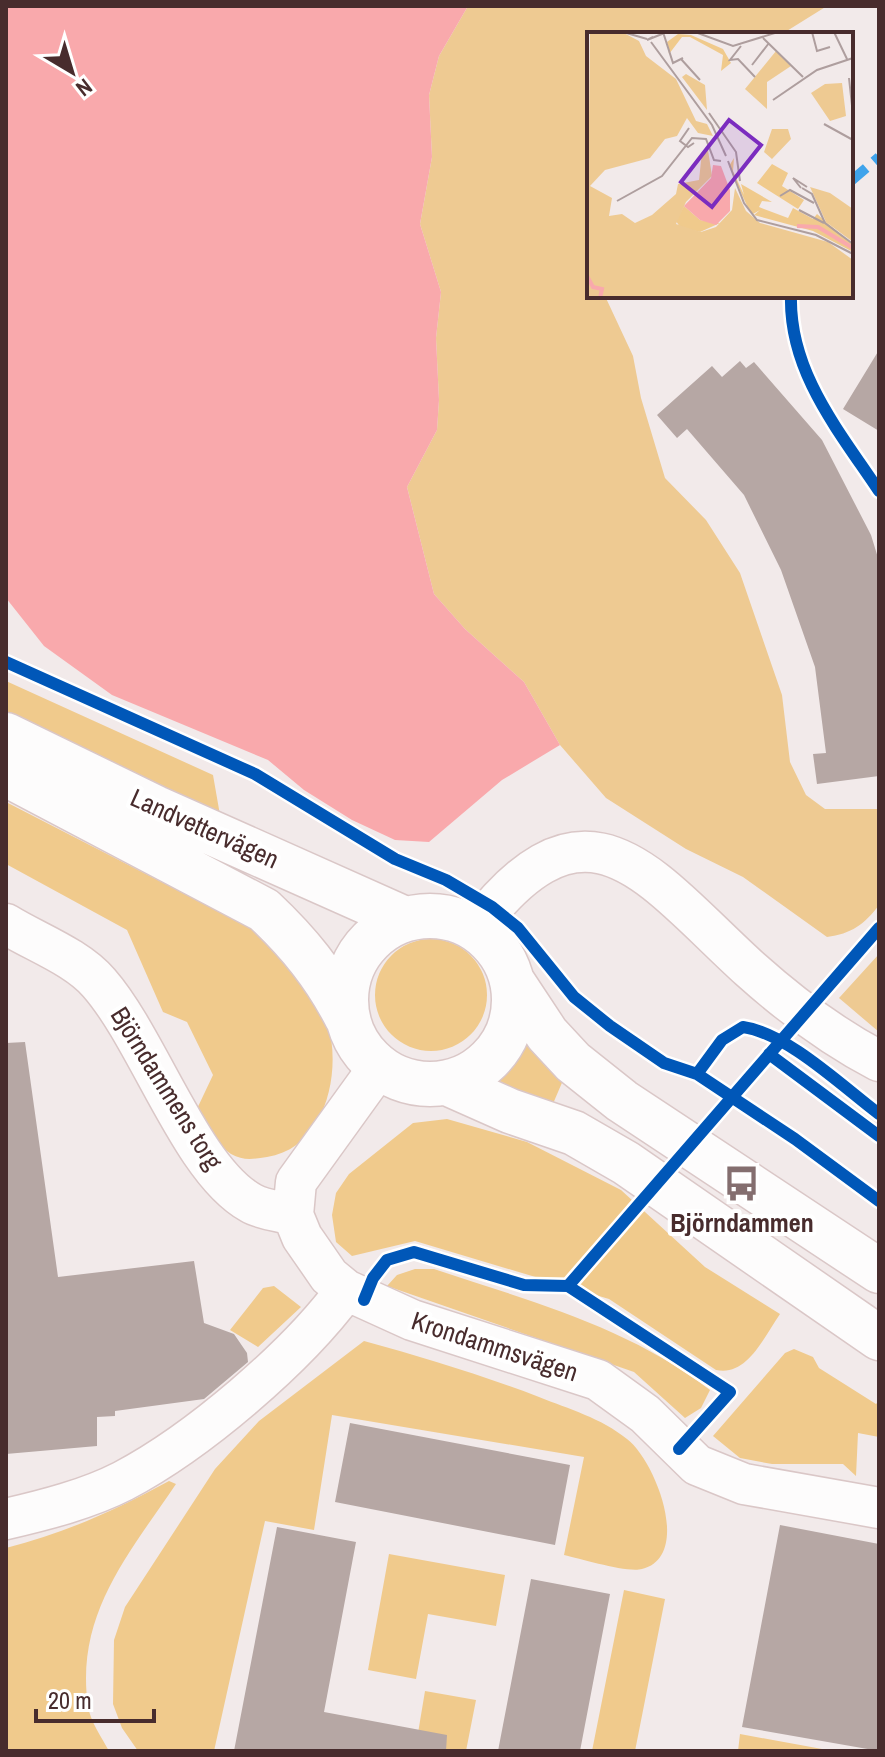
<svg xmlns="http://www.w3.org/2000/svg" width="885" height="1757" viewBox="0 0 885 1757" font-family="'Archivo Narrow',sans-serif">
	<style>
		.green { fill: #f0ca8c }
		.forest { fill: #eeca92 }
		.water { fill: #f9a9ac }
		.building { fill: #b6a7a4 }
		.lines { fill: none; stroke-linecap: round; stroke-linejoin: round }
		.street-casing { stroke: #dac7c7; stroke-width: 43 }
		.secondary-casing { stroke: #dac7c7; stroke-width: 47 }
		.street { stroke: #fdfcfc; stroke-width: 40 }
		.secondary { stroke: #fdfcfc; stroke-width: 44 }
		.quiet { stroke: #3fa3eb; stroke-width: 10; stroke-dasharray: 20 10; stroke-linecap: butt }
		.cycleway-casing { stroke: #fff; stroke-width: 17 }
		.cycleway { stroke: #0057b8; stroke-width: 12 }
		.labels { text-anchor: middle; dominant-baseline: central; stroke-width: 8; stroke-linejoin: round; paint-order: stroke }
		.street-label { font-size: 26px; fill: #482c2d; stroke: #fff }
		.poi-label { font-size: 26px; font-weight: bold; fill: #482c2d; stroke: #fff }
		.inset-river { fill: none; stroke: #f9a9ac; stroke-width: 4 }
		.inset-road { fill: none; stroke: #ae9e9e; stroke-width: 2 }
		.view { fill: #7b2cbf; fill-opacity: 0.15; stroke: #7b2cbf; stroke-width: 4 }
		.inset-edge { fill: none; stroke: #482c2d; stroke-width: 4 }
	</style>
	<rect width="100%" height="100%" fill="#f2eaea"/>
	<path class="green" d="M6 681 213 775 220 815 6 723Z
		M6 802 265 935C289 956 319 993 328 1024 342 1074 325 1148 267 1157 254 1159 243 1161 231 1154 216 1144 206 1126 195 1113L213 1075 187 1022 163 1012 127 930 6 864Z
		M375 995a56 56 0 1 1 112 0a56 56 0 1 1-112 0Z
		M527 1036 564 1078 552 1106 493 1085Z
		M447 1119 527 1142 621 1190 705 1267 780 1314C764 1337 747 1377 716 1370L609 1299 415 1241 352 1256 336 1242 332 1215 336 1193 349 1174 413 1123Z
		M415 1269H434C530 1301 629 1327 710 1390L701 1408 685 1418 634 1372 387 1286 397 1275Z
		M274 1286 301 1307 258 1347 230 1330 263 1288Z
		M364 1341C423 1357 481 1375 539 1397 569 1409 601 1418 627 1439 655 1460 693 1556 642 1569 627 1573 582 1559 564 1555L584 1457 332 1415 314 1530 265 1521 214 1751H138L122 1728 113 1704 114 1640 125 1607 215 1469 259 1421Z
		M794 1349 813 1357 819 1368 876 1404 879 1401V1437L858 1433 856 1476 843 1464H772L740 1458 713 1436 785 1353Z
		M169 1481 176 1484C128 1555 75 1615 88 1706 90 1721 102 1738 109 1751H6V1548C65 1533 116 1510 169 1481Z
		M389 1554 505 1575 496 1626 428 1614 416 1679 368 1670Z
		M624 1590 665 1599 635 1751H592Z
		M425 1691 476 1700 466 1751H415Z
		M740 1734 833 1751H738Z"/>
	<path class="forest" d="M468 6H827L782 34H589V296H605L633 356 641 398 665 478 706 520 740 573 782 695 790 762 806 795 825 809H879V905C865 924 851 934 827 937L743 877 686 849 606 798 560 745 524 682 465 629 434 594 407 487 437 430 439 400 436 338 441 292 420 224 432 157 429 95 439 56Z
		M879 954V1032L839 998Z"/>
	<path class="water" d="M6 6H468L439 56 429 95 432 157 420 224 441 292 436 338 439 400 437 430 407 487 434 594 465 629 524 682 560 745 502 780 429 842 395 840 352 820 304 790 268 760 112 695 44 646 6 598Z"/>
	<path class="building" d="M879 350V431L843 409Z
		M740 361 746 368 754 362 822 440 871 535 879 561V776L817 784 813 754 826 753 815 667 781 570 744 495 687 429 677 438 657 415 712 366 722 377Z
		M25 1042 58 1277 194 1261 204 1323 234 1334 247 1353 248 1362 204 1399 115 1411V1416L97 1417V1446L6 1454V1043Z
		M350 1423 570 1465 555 1545 335 1502Z
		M780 1525 879 1544V1751L742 1727Z
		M277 1527 356 1542 324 1712 447 1735 446 1751H234Z
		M531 1579 610 1594 580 1751H498Z"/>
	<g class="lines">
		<defs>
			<path id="street" d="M6 924C35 942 77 957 99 983 149 1040 191 1170 251 1203 263 1210 280 1211 293 1215
				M475 929C588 779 650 878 750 969 789 1004 833 1037 879 1061
				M379 1067 296 1182 293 1215 302 1237 329 1276 346 1290 412 1320 598 1380 645 1414 697 1465 744 1484 879 1508
				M6 1519C45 1510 88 1499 123 1481 197 1442 296 1358 346 1290"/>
			<path id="secondary" d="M6 735 156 808 405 919
				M6 774 264 910C299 943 325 975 347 1018
				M346 1000a84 84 0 1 1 168 0a84 84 0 1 1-168 0Z
				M512 981 547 1034 573 1062 622 1101 879 1271
				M447 1083 510 1111 574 1133 626 1163 879 1338"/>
		</defs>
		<use href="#street" class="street-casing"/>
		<use href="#secondary" class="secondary-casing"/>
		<use href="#street" class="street"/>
		<use href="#secondary" class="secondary"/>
		<path class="quiet" d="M851 181 879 157"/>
		<defs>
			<path id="cycleway" d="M791 296C789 372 839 431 879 491
				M6 662 255 774 395 859 446 880 492 907 518 928 574 997 610 1026 664 1063 697 1074 795 1139 879 1201
				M769 1054 879 1136
				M697 1074 722 1040 743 1027C787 1033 843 1087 879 1114
				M568 1286 879 928
				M364 1300 373 1278 387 1260 414 1252 524 1285 568 1286 730 1392 679 1449"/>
		</defs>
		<use href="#cycleway" class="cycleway-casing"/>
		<use href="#cycleway" class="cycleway"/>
	</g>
	<defs>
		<symbol id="bus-bare" viewBox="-9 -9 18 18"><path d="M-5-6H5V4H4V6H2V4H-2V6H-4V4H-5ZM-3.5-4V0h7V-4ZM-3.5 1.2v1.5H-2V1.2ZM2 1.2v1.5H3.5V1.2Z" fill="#846e6f" stroke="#fff" stroke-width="2.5" paint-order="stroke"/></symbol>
	</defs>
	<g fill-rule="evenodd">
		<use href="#bus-bare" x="716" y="1158" width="51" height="51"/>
	</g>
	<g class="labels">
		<g class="street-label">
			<text transform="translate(205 828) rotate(24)">Landvettervägen</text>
			<text transform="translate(167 1088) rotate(58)">Björndammens torg</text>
			<text transform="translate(495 1346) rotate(18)">Krondammsvägen</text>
		</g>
		<g class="poi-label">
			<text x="742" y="1222">Björndammen</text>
		</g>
	</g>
	<g transform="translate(587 32)">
		<rect width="266" height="266" fill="#f2eaea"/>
		<path d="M91 2 104 3 136 17 144 31 134 39 136 23 103 5H95L82 22 80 10ZM147 126 146 139 157 163 154 152 185 170 175 169 172 175 201 186 206 176 226 187 230 182 266 213V220L226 199 167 183 173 178 166 182 161 176 142 134ZM185 132 201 141 195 154 217 168 211 177 170 151ZM97 174 113 188 133 191 113 200 93 195 89 189Z" fill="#f0ca8c"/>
		<path d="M3 0H35L52 9 59 24 89 47 109 89 120 92 126 104 111 101 100 86 90 104 78 107 63 126 18 138 3 154 25 166 22 184 35 182 48 191 65 183 89 162 91 152 112 148 115 120 121 118 125 144 99 170 89 192 114 200 129 195 145 178 148 156 159 179 173 191 241 210 266 228V266H0ZM189 19 204 34 180 50V77L158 57ZM99 42 118 53 120 78 95 45ZM255 51 259 84 243 89 224 61 238 52ZM185 97H201L204 107 185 127 177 120ZM223 155 243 161 266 177V210L239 190Z" fill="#eeca92"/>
		<path d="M126 133 134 134 143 158V179L129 193 113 188 97 174 124 146Z" fill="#f9a9ac"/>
		<path class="inset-river" d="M210 194 231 195 266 216M0 244 6 255 15 257 13 266"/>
		<path class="inset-road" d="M36 0 60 7M76 0 86 31 96 26M108 0 146 14 191 0M225 0 230 19 243 15M247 0 260 27M66 5 60 8 80 0M176 6 216 45M64 10 125 93 139 124M154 14 143 28 151 27 168 45M94 27 113 48M165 33 182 11M262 46 266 83M186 68 230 38 266 26M122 81 149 120 153 149M237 92 266 108M102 96 93 109 101 115 107 111M141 129 157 171 170 188 229 203 266 222M214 156 206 146 220 155M215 156 225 162 238 191 266 212M193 164 203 158 227 171M30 169 75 144 105 106 119 107 127 128 134 129M212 178 237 191"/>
		<path class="view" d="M142 88 174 113 125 175 94 150Z"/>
		<rect width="266" height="266" class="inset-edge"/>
	</g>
	<rect width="885" height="1757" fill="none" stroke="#482c2d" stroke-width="16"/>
	<g transform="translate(72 72) rotate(142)" stroke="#ffffff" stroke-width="6" paint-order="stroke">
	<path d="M0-6L14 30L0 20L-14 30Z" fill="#482c2d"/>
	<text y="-12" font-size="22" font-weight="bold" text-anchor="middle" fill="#482c2d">N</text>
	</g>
	<path d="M36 1709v12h118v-12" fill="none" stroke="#482c2d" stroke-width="4"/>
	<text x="48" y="1709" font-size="24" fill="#482c2d" stroke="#ffffff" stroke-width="6" paint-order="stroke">20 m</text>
</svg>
